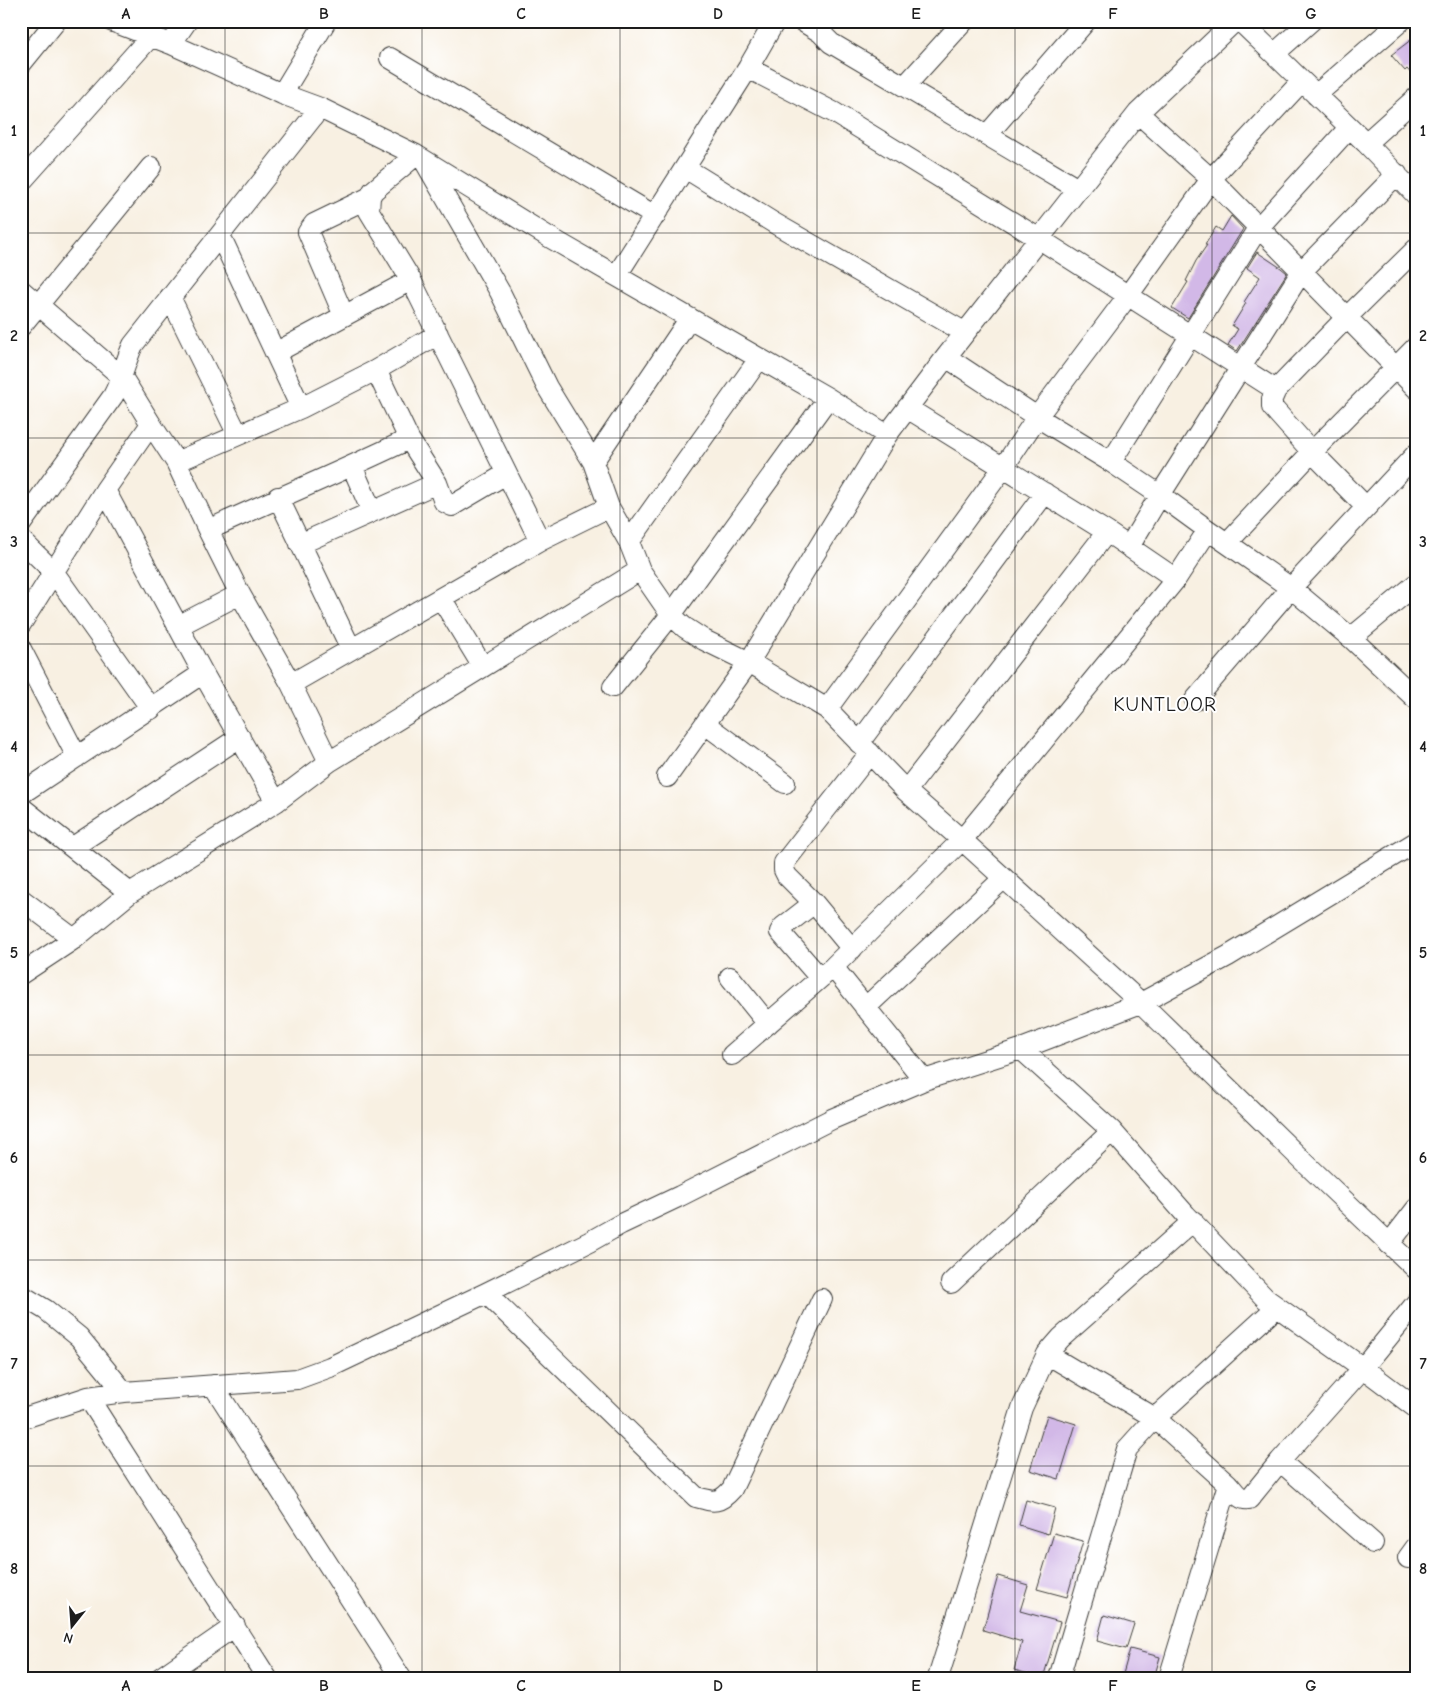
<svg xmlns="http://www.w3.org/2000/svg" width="1437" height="1699" viewBox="0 0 1437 1699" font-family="'Comic Neue',sans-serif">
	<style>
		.building { fill: #d2b8e7 }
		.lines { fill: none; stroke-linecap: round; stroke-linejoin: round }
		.minor-casing { stroke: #3d3c3a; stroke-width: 22 }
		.minor { stroke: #fff; stroke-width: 20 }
		.grid { fill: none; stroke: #1c1c1c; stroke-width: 1; stroke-opacity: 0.55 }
		.labels { text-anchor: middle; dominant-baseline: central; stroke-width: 4; stroke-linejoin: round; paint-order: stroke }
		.quarter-label { font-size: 20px; letter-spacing: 1px; fill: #1c1c1c; stroke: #fff }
		.neatline { fill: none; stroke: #1c1c1c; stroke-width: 2 }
		.grid-label { font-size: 16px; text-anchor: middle; font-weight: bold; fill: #1c1c1c }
	</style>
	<rect width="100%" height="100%" fill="#fff"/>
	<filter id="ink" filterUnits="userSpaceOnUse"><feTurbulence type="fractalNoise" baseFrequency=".02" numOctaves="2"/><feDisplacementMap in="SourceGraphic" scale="10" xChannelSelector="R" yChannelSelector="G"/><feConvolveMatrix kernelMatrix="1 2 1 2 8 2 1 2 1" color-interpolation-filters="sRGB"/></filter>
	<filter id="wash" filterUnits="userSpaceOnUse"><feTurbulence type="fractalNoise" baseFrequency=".0096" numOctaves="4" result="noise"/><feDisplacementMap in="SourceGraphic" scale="20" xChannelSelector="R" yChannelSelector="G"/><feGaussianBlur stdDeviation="1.12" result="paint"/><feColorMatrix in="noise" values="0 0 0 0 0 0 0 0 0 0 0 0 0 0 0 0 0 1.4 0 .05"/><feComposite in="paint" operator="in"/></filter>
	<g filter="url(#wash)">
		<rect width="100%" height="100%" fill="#f8f0e2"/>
		<g id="blocks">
			<path class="building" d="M1416 36V79L1407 69 1405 71 1391 55Z
				M1231 216 1243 229 1188 318 1172 308 1188 282 1186 281 1196 261 1207 245H1205L1216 227 1222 231Z
				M1257 252 1281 268 1287 273 1237 351 1228 345 1238 329 1232 326 1246 303 1244 302 1260 277 1247 268Z
				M1047 1415 1076 1424 1059 1479 1030 1470Z
				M1026 1500 1055 1508 1048 1534 1019 1525Z
				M1054 1533 1083 1541 1067 1597 1037 1589Z
				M998 1576 1028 1585 1020 1611 1060 1622 1043 1678 1014 1670 1022 1642 983 1630Z
				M1104 1615 1134 1624 1126 1649 1097 1641Z
				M1130 1649 1160 1657 1154 1678H1135L1123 1674Z"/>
		</g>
	</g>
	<g filter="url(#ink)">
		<use href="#blocks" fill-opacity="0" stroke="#3d3c3a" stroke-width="1"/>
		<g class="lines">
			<defs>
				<path id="minor" d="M111 21 171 44 282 94 320 108 416 155 549 237 828 398 887 435
					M802 21 820 32
					M825 21 820 32 831 43 1078 189
					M1240 21 1366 143 1416 195
					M171 44 187 21
					M1274 54 1311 21
					M390 58 655 216
					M21 64 56 21
					M748 68 835 113 1038 238 1276 390
					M905 86 964 21
					M282 94 326 21
					M1316 95 1401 21
					M1138 113 1211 179 1416 388
					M987 135 1086 21
					M1366 143 1416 98
					M416 155 373 191 370 197 369 211 411 280 540 541
					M425 162 500 292 547 387 593 462 609 507 629 542 640 570 671 615 684 627 704 640 749 662 827 709 906 791 962 840 1141 1003 1304 1162 1416 1269
					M685 168 774 223 964 332
					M21 182 151 36
					M220 235 301 408
					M617 275 748 68 775 21
					M21 290 122 377 151 424 176 462 208 530 240 594 291 684 329 762
					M170 297 238 435
					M344 316 308 232 314 224 370 197
					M21 326 151 167
					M275 353 411 280
					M946 357 1037 417 1111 462 1160 495 1208 530 1291 588 1351 638 1416 699
					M376 370 409 439 437 483 444 502 452 506 455 504 506 474
					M907 408 1107 532 1176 579
					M176 462 301 408 376 370 438 334
					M593 462 690 318
					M1111 462 1258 228 1349 128
					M352 466 372 512
					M105 490 203 673 276 802
					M278 497 351 649
					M1366 507 1312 452 1272 407V399L1276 390 1347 317 1416 249
					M21 524 113 396C122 380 125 362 133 345L320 108
					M208 530C275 499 343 471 409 439
					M21 540 53 571 151 709
					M629 542 759 359
					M1227 543 1312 452 1416 347
					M300 544 437 483
					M1129 547 1160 495 1302 271 1397 174
					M441 598 483 667
					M21 624 105 490 151 424
					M178 626 240 594
					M1351 638 1416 584
					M21 649 77 757
					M291 684 540 541 609 507
					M613 687 671 615 828 398
					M1195 700 1291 588 1416 454
					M827 709 1003 468 1037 417 1127 297 1211 179 1302 81
					M705 724 785 783
					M859 743 1045 493
					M667 777 749 662 887 435 946 357 1138 113 1235 21
					M906 791 1107 532
					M21 794 203 673
					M21 807 130 893
					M73 847 240 737
					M21 899 74 939
					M814 903 783 927 780 932 820 978
					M852 949 814 903 787 876 784 870V863L870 753
					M833 967 924 1080
					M21 974 74 939 130 893 276 802 329 762 640 570
					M730 977 768 1024
					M865 1008 1004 878
					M1021 1049 1112 1131 1186 1215 1266 1299 1363 1368 1416 1408
					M732 1055 833 967 962 840 1176 579 1208 530
					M1389 1244 1416 1209
					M951 1283 1112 1131
					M486 1293 696 1497C714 1502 719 1504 732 1489L822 1299
					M21 1295 46 1310 79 1337 124 1392
					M1047 1354 1155 1418 1277 1307
					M213 1385 401 1678
					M88 1397 267 1678
					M21 1419 88 1397 124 1392 297 1379 330 1367 486 1293 589 1242 621 1224 680 1196 832 1119 924 1080 1021 1049 1141 1003 1228 956 1416 842
					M1280 1461 1373 1543
					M1408 1558 1416 1547
					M160 1678 235 1626
					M938 1678 1022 1408 1047 1354 1061 1338 1193 1221
					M1059 1678 1127 1449 1155 1418 1228 1484
					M1169 1678 1228 1484C1234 1490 1239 1501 1249 1499L1280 1461 1363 1368 1416 1303"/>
			</defs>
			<use href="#minor" class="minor-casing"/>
			<use href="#minor" class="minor"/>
		</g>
	</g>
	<path class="grid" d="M225 21V1678M422 21V1678M620 21V1678M817 21V1678M1015 21V1678M1212 21V1678M21 233H1416M21 438H1416M21 644H1416M21 850H1416M21 1055H1416M21 1260H1416M21 1466H1416"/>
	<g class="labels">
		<g class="quarter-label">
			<text x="1165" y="704">KUNTLOOR</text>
		</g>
	</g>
	<rect width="1437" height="1699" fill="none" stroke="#fff" stroke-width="55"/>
	<g transform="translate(72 1626) rotate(197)" stroke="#ffffff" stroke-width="4" paint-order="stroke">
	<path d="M0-4L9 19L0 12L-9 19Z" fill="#1c1c1c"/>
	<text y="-8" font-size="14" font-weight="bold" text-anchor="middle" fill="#1c1c1c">N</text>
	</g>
	<rect x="28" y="28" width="1382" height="1644" class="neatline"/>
	<g class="grid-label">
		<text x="126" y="19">A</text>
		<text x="324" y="19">B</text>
		<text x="521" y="19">C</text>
		<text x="718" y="19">D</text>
		<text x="916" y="19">E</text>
		<text x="1113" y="19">F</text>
		<text x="1311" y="19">G</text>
		<text x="14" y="136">1</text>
		<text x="1423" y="136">1</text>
		<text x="14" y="341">2</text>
		<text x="1423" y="341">2</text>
		<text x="14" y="547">3</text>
		<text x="1423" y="547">3</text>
		<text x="14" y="752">4</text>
		<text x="1423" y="752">4</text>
		<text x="14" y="958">5</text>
		<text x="1423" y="958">5</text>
		<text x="14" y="1163">6</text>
		<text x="1423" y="1163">6</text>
		<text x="14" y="1369">7</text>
		<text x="1423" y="1369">7</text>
		<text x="14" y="1574">8</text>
		<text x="1423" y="1574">8</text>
		<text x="126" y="1691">A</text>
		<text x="324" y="1691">B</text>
		<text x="521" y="1691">C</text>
		<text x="718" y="1691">D</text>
		<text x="916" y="1691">E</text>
		<text x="1113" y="1691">F</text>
		<text x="1311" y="1691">G</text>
	</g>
</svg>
